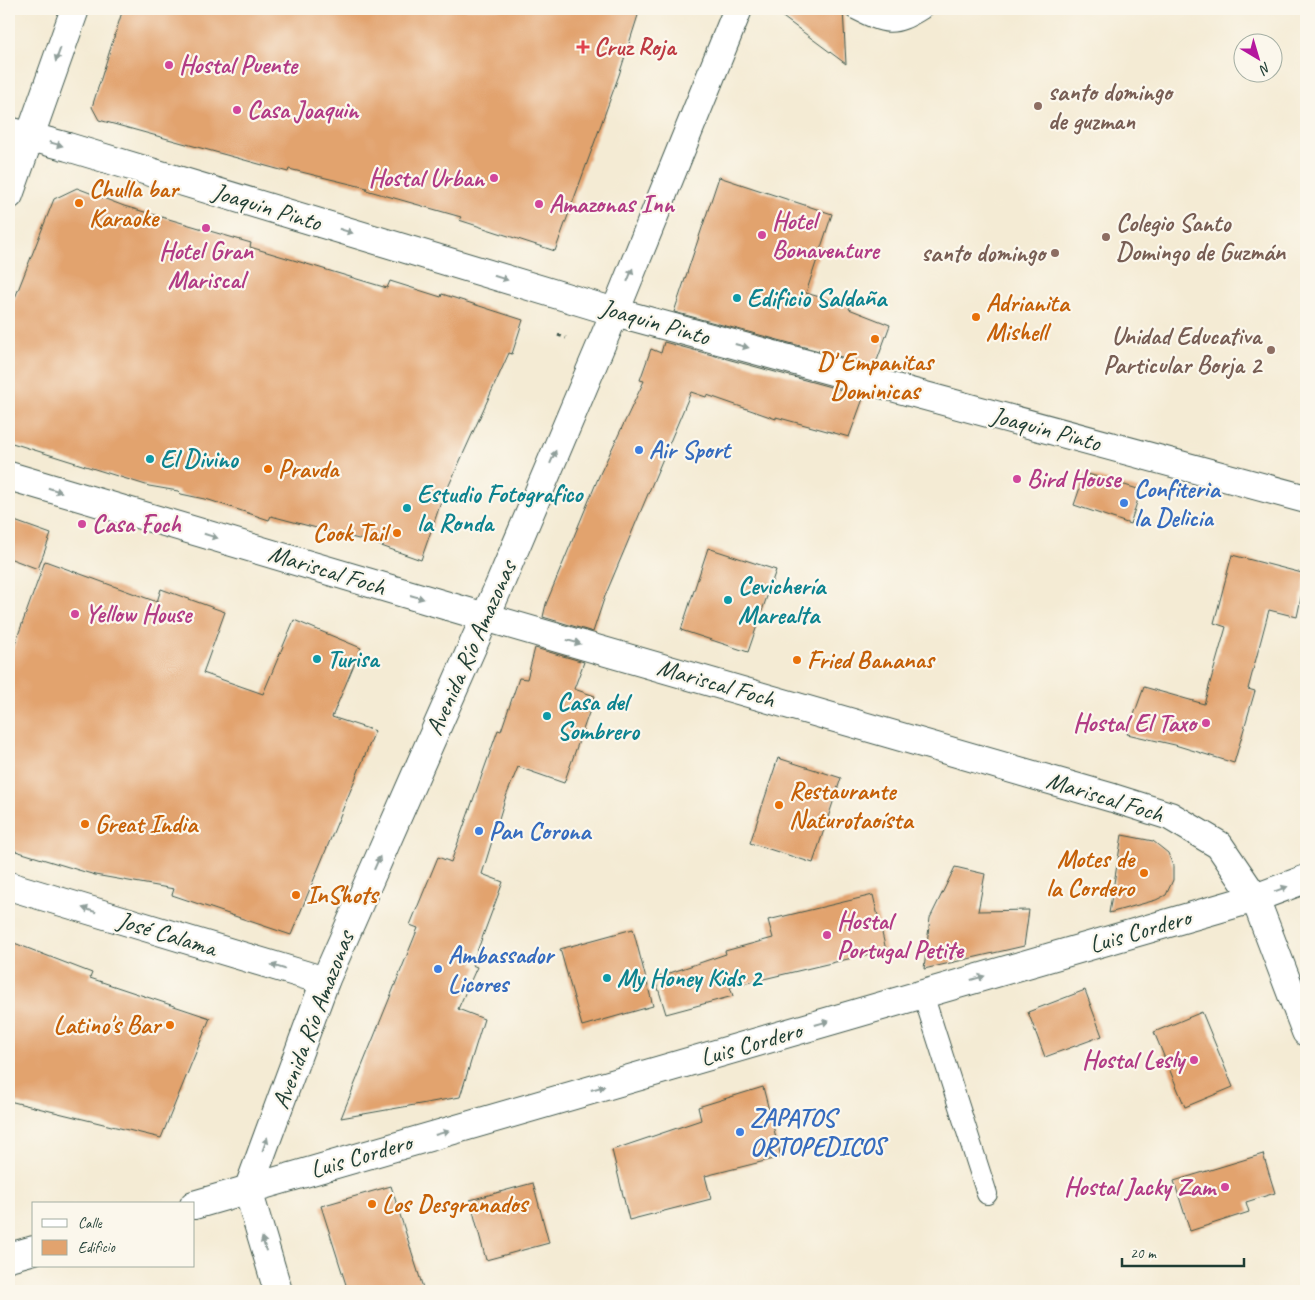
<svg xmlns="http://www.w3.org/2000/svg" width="1315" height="1300" viewBox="0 0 1315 1300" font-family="Caveat,sans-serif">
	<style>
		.building { fill: #e2a36e }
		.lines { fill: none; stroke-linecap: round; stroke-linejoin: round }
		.service-casing { stroke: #3f574c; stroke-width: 22 }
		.minor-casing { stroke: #3f574c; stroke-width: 30 }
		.tertiary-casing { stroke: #3f574c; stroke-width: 30 }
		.path { stroke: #3f574c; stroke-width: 3; stroke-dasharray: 4 4; stroke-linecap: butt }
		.service { stroke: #fff; stroke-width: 20 }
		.minor { stroke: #fff; stroke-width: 28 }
		.tertiary { stroke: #fff; stroke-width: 28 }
		.oneway { fill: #8f9e9a }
		.health-dot { fill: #e0444e; stroke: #fbf7ec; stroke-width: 2 }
		.hotel-dot { fill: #d1479c; stroke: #fbf7ec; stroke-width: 2 }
		.education-dot { fill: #8d6e63; stroke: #fbf7ec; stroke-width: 2 }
		.food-dot { fill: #e8710a; stroke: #fbf7ec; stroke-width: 2 }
		.culture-dot { fill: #0f9aa8; stroke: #fbf7ec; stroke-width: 2 }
		.shop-dot { fill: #3f7fe0; stroke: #fbf7ec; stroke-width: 2 }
		.labels { text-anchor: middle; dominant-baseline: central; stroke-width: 4.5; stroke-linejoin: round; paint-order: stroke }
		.health-label { font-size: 25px; font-weight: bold; fill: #be3a42; stroke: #fbf7ec; text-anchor: start }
		.hotel-label { font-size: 25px; font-weight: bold; fill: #b23c85; stroke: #fbf7ec; text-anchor: start }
		.education-label { font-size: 25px; font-weight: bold; fill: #785e54; stroke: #fbf7ec; text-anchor: start }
		.food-label { font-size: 25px; font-weight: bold; fill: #c56008; stroke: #fbf7ec; text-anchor: start }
		.street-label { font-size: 25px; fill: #1f3d34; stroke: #fbf7ec }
		.culture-label { font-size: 25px; font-weight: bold; fill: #0d838f; stroke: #fbf7ec; text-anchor: start }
		.shop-label { font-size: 25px; font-weight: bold; fill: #366cbe; stroke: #fbf7ec; text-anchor: start }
	</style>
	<rect width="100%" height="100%" fill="#fbf7ec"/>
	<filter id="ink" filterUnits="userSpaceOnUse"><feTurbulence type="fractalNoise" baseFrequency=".02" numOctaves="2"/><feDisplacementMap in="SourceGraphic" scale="10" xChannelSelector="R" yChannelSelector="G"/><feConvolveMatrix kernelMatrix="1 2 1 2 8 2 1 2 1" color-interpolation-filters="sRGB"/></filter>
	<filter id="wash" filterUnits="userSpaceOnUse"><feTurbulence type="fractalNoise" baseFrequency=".0096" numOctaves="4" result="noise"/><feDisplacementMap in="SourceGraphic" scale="20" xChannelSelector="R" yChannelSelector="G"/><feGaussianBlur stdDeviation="1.12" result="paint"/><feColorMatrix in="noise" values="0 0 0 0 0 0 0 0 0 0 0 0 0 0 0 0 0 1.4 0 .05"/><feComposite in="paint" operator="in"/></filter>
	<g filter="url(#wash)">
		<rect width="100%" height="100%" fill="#f4ebd4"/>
		<g id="blocks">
			<path class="building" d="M123 9H640L619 75 555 251 459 220 461 217 366 190 367 188 289 169 288 172 99 120 92 107Z
				M772 9H843L846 64Z
				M719 177 832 214 806 293 850 306 849 309 890 325 875 366 674 312Z
				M77 188 124 206 251 243 250 247 387 288 390 281 441 297 442 294 523 320 512 354 509 353 440 505 421 560 370 542 271 516 269 520 209 500 181 494 178 491 149 486 9 442V313L54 199Z
				M664 342 864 396 849 437 776 417V419L707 395 706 397 691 392 605 596 593 632 543 617 546 604 599 476 644 381 640 380 651 349 661 353Z
				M1085 473 1141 490 1130 524 1074 505Z
				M9 519 51 534 38 569 9 558Z
				M708 548 776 570 748 652 681 630Z
				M1232 555 1306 574 1297 617 1269 610 1248 689 1255 691 1234 763 1175 745 1127 734 1144 687 1204 704 1226 627 1214 623Z
				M45 561 157 602 161 589 225 612 203 673 263 694 294 620 361 648 332 717 375 731 291 935 172 895 174 889 95 875 9 849V660Z
				M535 648 584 662 574 689 595 696 564 783 518 767 505 799 482 874 503 882 472 965 477 967 458 1009 484 1019 460 1097 341 1118 418 928 410 925 438 857 451 862 498 730 501 731 519 678 527 679Z
				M778 758 841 778 813 863 750 843Z
				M1122 835 1153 841 1168 853 1173 866V880L1166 895 1156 900 1109 913Z
				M955 867 985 874 978 911 1029 910 1024 946 924 969 930 918Z
				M873 895 886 950 730 987 733 996 666 1014 655 978 726 954 725 951 773 938 768 920Z
				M633 929 653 1006 582 1026 560 949Z
				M9 941 92 973 90 978 210 1018 161 1138 9 1101Z
				M1085 990 1102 1036 1045 1057 1028 1012Z
				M1202 1012 1233 1087 1185 1107 1154 1032Z
				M763 1087 781 1157 705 1176 711 1199 629 1220 612 1150 701 1120 698 1107Z
				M1263 1154 1275 1193 1246 1202 1249 1212 1190 1231 1174 1181Z
				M533 1183 549 1243 486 1260 470 1200Z
				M391 1186 424 1291H348L321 1206Z"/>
		</g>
	</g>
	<g filter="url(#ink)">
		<use href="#blocks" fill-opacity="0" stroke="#3f574c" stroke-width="1"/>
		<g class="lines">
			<defs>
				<path id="service" d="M855 9C885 24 892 28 922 9
					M923 994 987 1194"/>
				<path id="minor" d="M9 131 68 147 615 312 1306 499
					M9 476 485 617 1113 798 1170 816 1219 845 1255 898 1306 1032
					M9 886 325 981
					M194 1205 1255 898 1306 879
					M9 1257 34 1250"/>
				<path id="tertiary" d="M9 195 75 9
					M278 1291 248 1190 325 981 499 586 615 312 738 9"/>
			</defs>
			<use href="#service" class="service-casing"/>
			<use href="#minor" class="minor-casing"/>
			<use href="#tertiary" class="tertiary-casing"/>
			<path class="path" d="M558 335 566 338"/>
			<use href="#service" class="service"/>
			<use href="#minor" class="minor"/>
			<use href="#tertiary" class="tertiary"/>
		</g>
		<defs><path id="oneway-solid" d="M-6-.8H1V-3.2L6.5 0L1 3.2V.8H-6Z" transform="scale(1.25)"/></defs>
		<g class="oneway">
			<use href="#oneway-solid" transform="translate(58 55) rotate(110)"/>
			<use href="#oneway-solid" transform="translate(56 144) rotate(16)"/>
			<use href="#oneway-solid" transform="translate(346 231) rotate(17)"/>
			<use href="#oneway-solid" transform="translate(630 275) rotate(-68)"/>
			<use href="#oneway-solid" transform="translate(501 278) rotate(17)"/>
			<use href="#oneway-solid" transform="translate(742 346) rotate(15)"/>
			<use href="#oneway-solid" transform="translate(553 457) rotate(-67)"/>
			<use href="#oneway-solid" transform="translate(55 490) rotate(17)"/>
			<use href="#oneway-solid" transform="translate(211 536) rotate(17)"/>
			<use href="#oneway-solid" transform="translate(417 597) rotate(16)"/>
			<use href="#oneway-solid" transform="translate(574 642) rotate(16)"/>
			<use href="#oneway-solid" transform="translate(377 863) rotate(-66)"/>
			<use href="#oneway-solid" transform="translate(1281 889) rotate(-20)"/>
			<use href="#oneway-solid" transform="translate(89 910) rotate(-163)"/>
			<use href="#oneway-solid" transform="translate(278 967) rotate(-163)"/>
			<use href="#oneway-solid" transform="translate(978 978) rotate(-16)"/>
			<use href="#oneway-solid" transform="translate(822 1023) rotate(-16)"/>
			<use href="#oneway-solid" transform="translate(598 1088) rotate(-16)"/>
			<use href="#oneway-solid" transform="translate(442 1133) rotate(-16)"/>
			<use href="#oneway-solid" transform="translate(265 1144) rotate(-70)"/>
			<use href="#oneway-solid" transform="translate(264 1244) rotate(-106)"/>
		</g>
	</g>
	<path class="health-dot" d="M580.5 39.5h5v5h5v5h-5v5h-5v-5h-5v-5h5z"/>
	<g class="hotel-dot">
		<circle cx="169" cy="65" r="5"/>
		<circle cx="237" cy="110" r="5"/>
		<circle cx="494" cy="178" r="5"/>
		<circle cx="539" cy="204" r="5"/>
		<circle cx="206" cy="228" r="5"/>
		<circle cx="762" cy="235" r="5"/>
		<circle cx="1017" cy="479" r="5"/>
		<circle cx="82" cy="524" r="5"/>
		<circle cx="75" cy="614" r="5"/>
		<circle cx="1206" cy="723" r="5"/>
		<circle cx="827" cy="935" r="5"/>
		<circle cx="1194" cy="1060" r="5"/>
		<circle cx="1225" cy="1187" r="5"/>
	</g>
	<g class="education-dot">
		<circle cx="1038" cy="106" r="5"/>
		<circle cx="1106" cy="237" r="5"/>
		<circle cx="1055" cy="253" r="5"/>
		<circle cx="1271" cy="350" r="5"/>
	</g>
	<g class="food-dot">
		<circle cx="79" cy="203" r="5"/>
		<circle cx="976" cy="317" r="5"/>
		<circle cx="875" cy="339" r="5"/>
		<circle cx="268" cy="469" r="5"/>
		<circle cx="397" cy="533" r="5"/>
		<circle cx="797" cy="660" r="5"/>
		<circle cx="779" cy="805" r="5"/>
		<circle cx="85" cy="824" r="5"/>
		<circle cx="1144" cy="873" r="5"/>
		<circle cx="296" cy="895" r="5"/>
		<circle cx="170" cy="1025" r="5"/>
		<circle cx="372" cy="1204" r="5"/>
	</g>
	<g class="culture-dot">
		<circle cx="737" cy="298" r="5"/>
		<circle cx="150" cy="459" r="5"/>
		<circle cx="407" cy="508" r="5"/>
		<circle cx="728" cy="600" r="5"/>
		<circle cx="317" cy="659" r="5"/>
		<circle cx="547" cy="716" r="5"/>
		<circle cx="607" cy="978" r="5"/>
	</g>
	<g class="shop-dot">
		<circle cx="639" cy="450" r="5"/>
		<circle cx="1124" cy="503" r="5"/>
		<circle cx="479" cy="831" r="5"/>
		<circle cx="438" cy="969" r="5"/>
		<circle cx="740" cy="1132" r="5"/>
	</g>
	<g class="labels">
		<g class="health-label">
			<text x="594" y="47">Cruz Roja</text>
		</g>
		<g class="hotel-label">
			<text x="179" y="65">Hostal Puente</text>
			<text x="247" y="110">Casa Joaquin</text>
			<text x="484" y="178" text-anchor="end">Hostal Urban</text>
			<text x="549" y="204">Amazonas Inn</text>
			<text x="772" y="221">Hotel<tspan x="772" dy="29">Bonaventure</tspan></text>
			<text x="206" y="251" text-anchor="middle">Hotel Gran<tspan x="206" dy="29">Mariscal</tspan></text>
			<text x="1027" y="479">Bird House</text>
			<text x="92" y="524">Casa Foch</text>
			<text x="85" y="614">Yellow House</text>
			<text x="1196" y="723" text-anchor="end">Hostal El Taxo</text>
			<text x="837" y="921">Hostal<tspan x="837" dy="29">Portugal Petite</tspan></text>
			<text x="1184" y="1060" text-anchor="end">Hostal Lesly</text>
			<text x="1215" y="1187" text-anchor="end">Hostal Jacky Zam</text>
		</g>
		<g class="education-label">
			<text x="1048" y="92">santo domingo<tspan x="1048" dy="29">de guzman</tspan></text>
			<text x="1116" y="223">Colegio Santo<tspan x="1116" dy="29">Domingo de Guzmán</tspan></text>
			<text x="1045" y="253" text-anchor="end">santo domingo</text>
			<text x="1261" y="336" text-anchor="end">Unidad Educativa<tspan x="1261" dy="29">Particular Borja 2</tspan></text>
		</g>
		<g class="food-label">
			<text x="89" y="189">Chulla bar<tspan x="89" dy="29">Karaoke</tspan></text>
			<text x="986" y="303">Adrianita<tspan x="986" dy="29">Mishell</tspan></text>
			<text x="875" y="362" text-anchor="middle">D' Empanitas<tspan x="875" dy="29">Dominicas</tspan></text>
			<text x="278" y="469">Pravda</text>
			<text x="387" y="533" text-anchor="end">Cook Tail</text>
			<text x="807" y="660">Fried Bananas</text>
			<text x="789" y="791">Restaurante<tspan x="789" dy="29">Naturotaoísta</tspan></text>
			<text x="95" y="824">Great India</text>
			<text x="1134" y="859" text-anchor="end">Motes de<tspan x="1134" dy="29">la Cordero</tspan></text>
			<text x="306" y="895">InShots</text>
			<text x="160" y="1025" text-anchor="end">Latino's Bar</text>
			<text x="382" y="1204">Los Desgranados</text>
		</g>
		<g class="street-label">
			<text transform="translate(267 207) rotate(17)">Joaquin Pinto</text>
			<text transform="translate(655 322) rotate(16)">Joaquin Pinto</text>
			<text transform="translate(1046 429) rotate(15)">Joaquin Pinto</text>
			<text transform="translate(327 570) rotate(17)">Mariscal Foch</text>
			<text transform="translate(471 648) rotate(-66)">Avenida Río Amazonas</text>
			<text transform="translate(716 683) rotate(16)">Mariscal Foch</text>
			<text transform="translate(1105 797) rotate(17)">Mariscal Foch</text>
			<text transform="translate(1140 931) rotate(-16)">Luis Cordero</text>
			<text transform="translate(167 934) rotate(17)">José Calama</text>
			<text transform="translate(313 1020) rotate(-69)">Avenida Río Amazonas</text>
			<text transform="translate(751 1044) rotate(-16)">Luis Cordero</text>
			<text transform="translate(361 1156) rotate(-16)">Luis Cordero</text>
		</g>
		<g class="culture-label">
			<text x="747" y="298">Edificio Saldaña</text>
			<text x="160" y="459">El Divino</text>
			<text x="417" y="494">Estudio Fotografico<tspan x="417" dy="29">la Ronda</tspan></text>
			<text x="738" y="586">Cevichería<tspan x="738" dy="29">Marealta</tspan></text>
			<text x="327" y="659">Turisa</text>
			<text x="557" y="702">Casa del<tspan x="557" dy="29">Sombrero</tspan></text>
			<text x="617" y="978">My Honey Kids 2</text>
		</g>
		<g class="shop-label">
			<text x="649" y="450">Air Sport</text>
			<text x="1134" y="489">Confiteria<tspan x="1134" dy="29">la Delicia</tspan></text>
			<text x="489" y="831">Pan Corona</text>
			<text x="448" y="955">Ambassador<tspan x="448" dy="29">Licores</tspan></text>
			<text x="750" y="1118">ZAPATOS<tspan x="750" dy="29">ORTOPEDICOS</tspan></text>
		</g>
	</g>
	<rect width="1315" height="1300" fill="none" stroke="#fbf7ec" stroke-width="30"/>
	<rect x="32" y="1202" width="162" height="65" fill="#fbf7ec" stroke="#a3ada2"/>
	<rect x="42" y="1219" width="25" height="8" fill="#ffffff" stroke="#a3ada2"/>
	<text x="78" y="1228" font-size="15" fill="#1f3d34">Calle</text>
	<rect x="42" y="1240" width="25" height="15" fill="#e2a36e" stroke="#a3ada2"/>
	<text x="78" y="1252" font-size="15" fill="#1f3d34">Edificio</text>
	<g transform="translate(1258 58) rotate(142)"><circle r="24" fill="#fbf7ec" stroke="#a3ada2"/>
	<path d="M0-4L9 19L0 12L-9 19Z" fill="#b5179e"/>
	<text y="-8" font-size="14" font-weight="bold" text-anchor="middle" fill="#1f3d34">N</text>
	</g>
	<path d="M1122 1258v8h122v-8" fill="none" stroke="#1f3d34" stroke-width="2.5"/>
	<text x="1130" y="1258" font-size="15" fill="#1f3d34" stroke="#fbf7ec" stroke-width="4" paint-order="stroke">20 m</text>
</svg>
